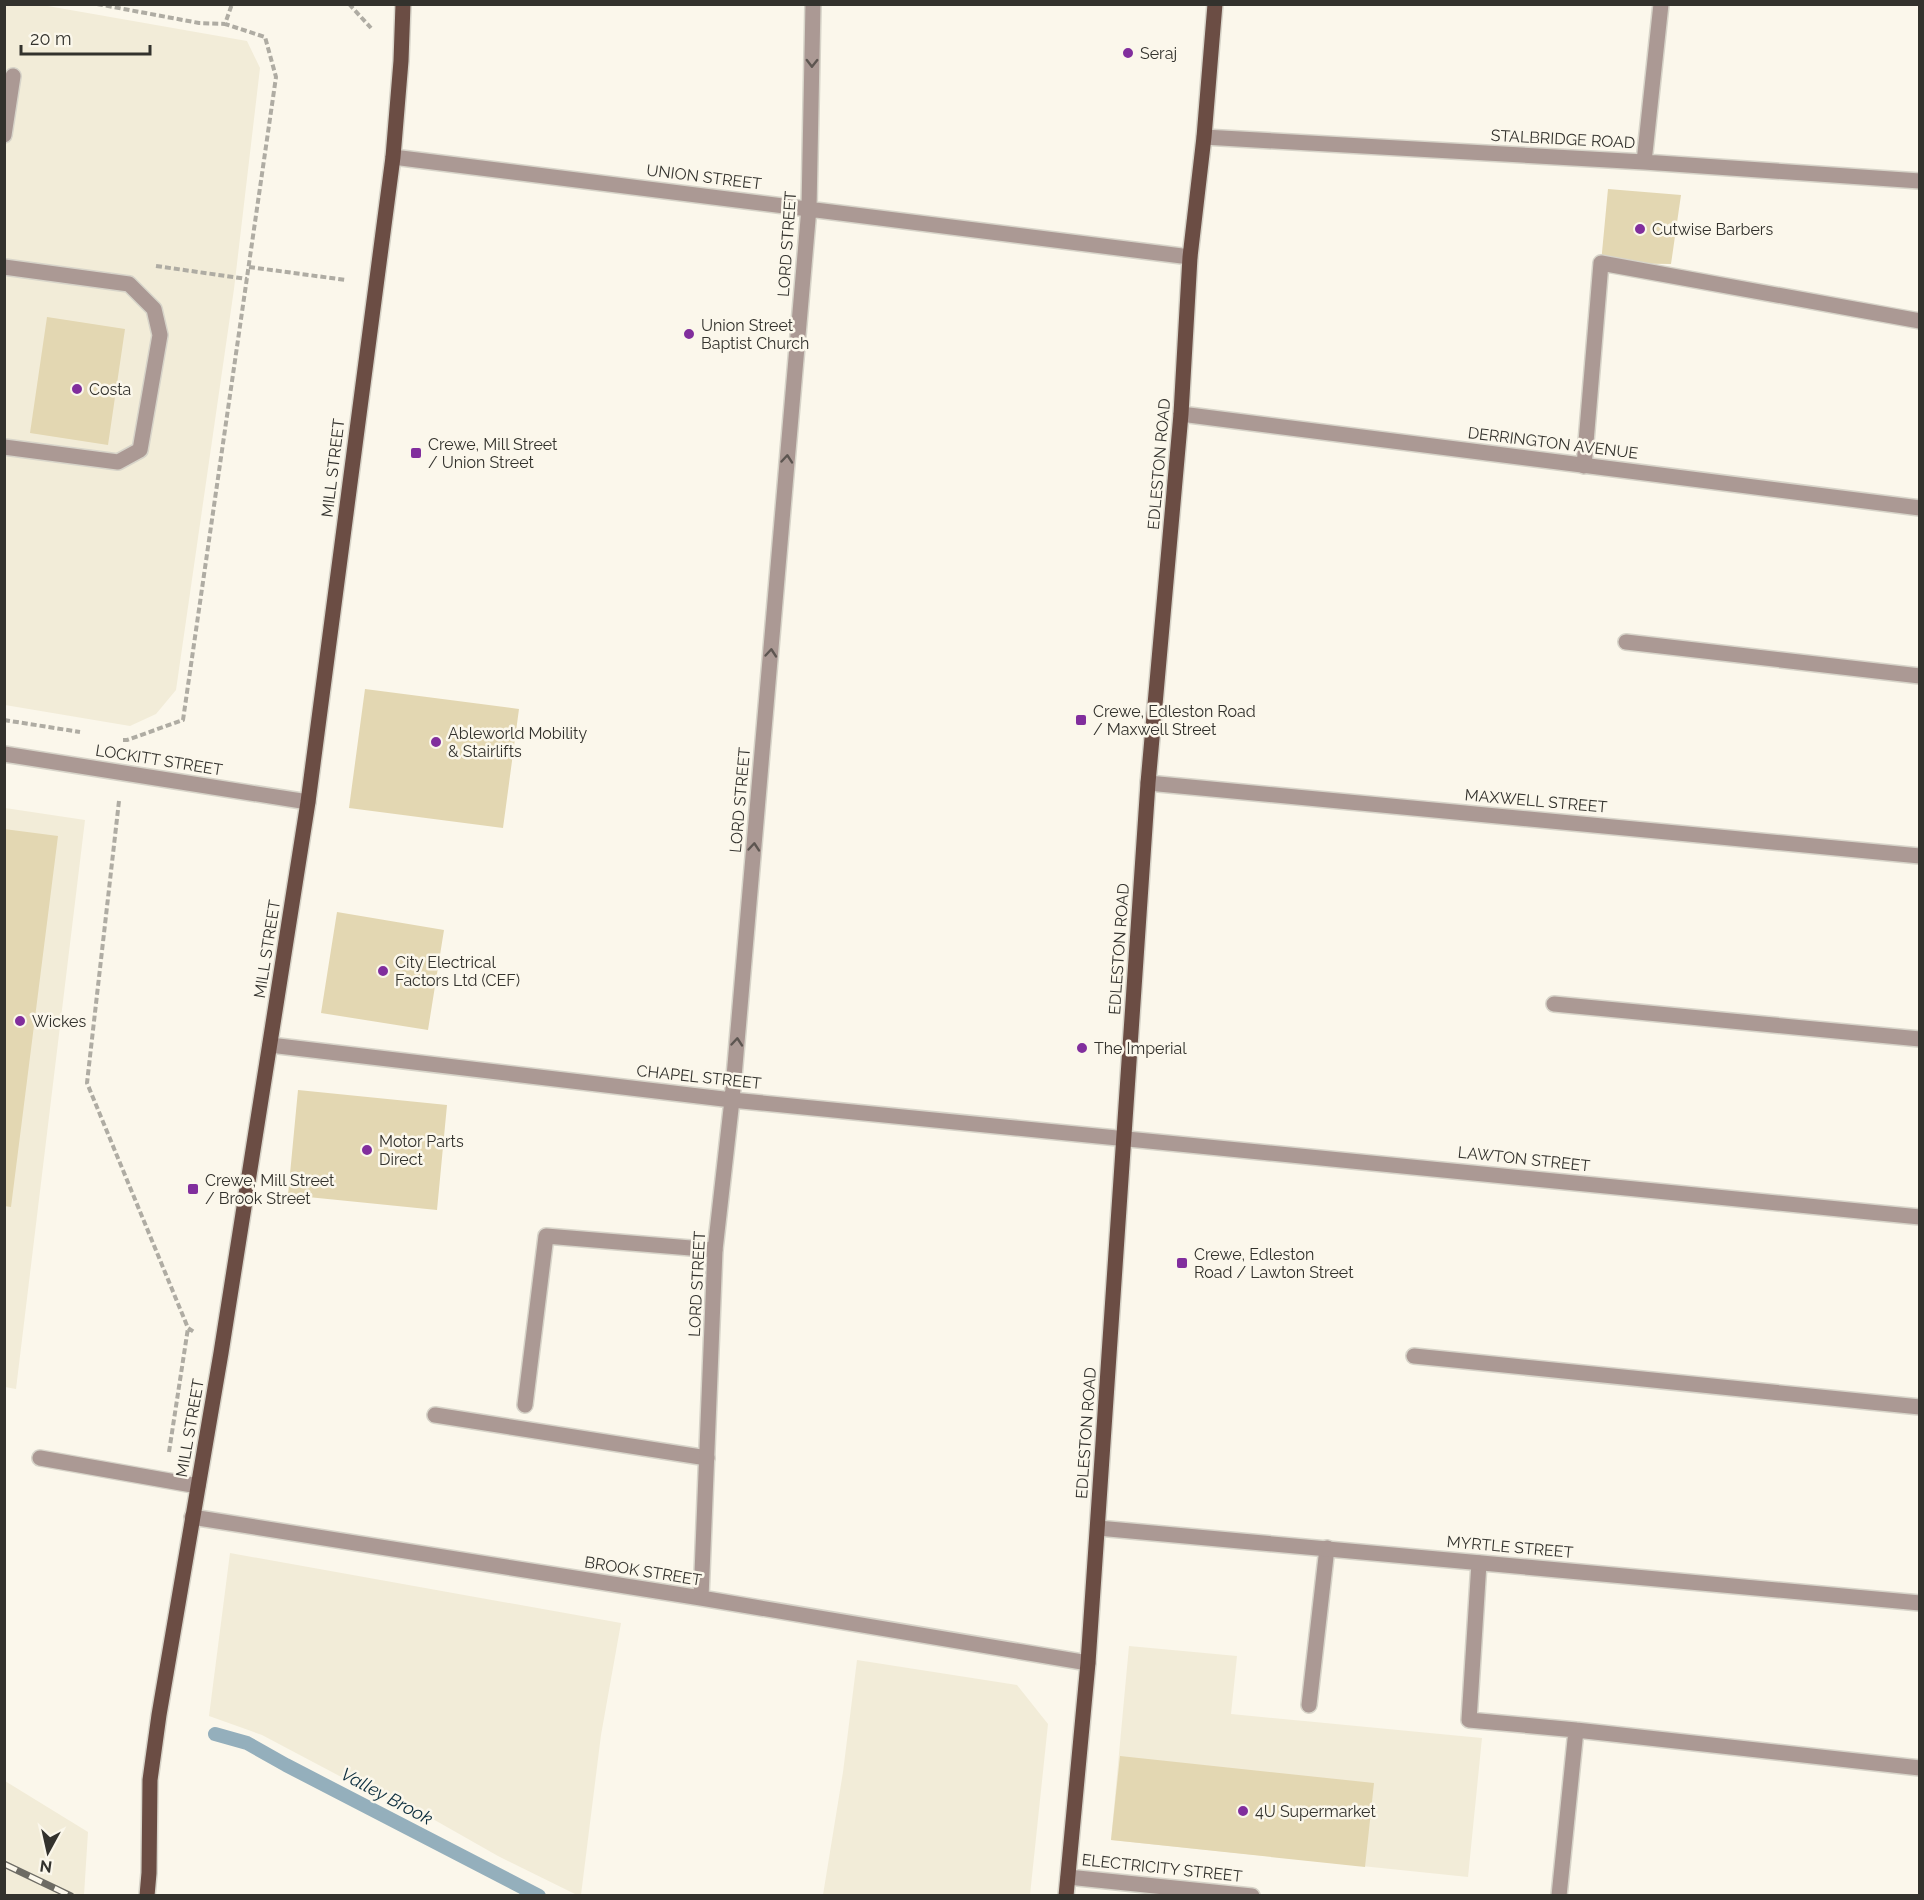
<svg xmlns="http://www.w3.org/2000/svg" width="1924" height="1900" viewBox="0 0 1924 1900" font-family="Raleway,sans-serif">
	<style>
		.built { fill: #f2ecd8 }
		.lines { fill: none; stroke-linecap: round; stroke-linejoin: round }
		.stream { stroke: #94afbc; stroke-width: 14 }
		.building { fill: #e3d7b2 }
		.service-casing { stroke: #d7d4c9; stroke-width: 18 }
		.minor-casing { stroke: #d7d4c9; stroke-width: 18 }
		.primary-casing { stroke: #d7d4c9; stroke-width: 18 }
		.path { stroke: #afaca3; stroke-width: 4; stroke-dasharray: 6 3; stroke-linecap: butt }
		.service { stroke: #ab9994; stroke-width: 15 }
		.minor { stroke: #ab9994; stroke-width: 15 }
		.primary { stroke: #6b4d44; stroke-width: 15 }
		.rail-casing { stroke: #6d6b64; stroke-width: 7 }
		.rail { stroke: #fbf7eb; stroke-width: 4.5; stroke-dasharray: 14; stroke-linecap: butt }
		.oneway { stroke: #5d5651 }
		.poi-dot { fill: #812e9d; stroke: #fbf7eb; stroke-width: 2 }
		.labels { text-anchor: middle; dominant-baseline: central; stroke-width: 5; stroke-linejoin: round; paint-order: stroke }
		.poi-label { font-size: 16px; fill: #33322d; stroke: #fbf7eb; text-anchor: start }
		.street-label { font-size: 16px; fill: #33322d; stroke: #fbf7eb }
		.water-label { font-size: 18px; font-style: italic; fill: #0c2e3e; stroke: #fbf7eb }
	</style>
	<rect width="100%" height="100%" fill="#fbf7eb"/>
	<path class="built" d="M4 5H42L247 41 260 68 234 289 176 690 156 714 130 726 5 705Z
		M5 808 85 820 16 1389 5 1387Z
		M230 1553 621 1623 601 1735 581 1895H577L498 1856 417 1810 364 1789 262 1735 209 1716Z
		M1129 1646 1237 1656 1231 1714 1482 1738 1468 1877 1111 1840Z
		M857 1660 1017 1685 1048 1724 1030 1895H823L843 1772Z
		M5 1781 88 1832 84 1895H5Z"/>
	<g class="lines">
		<path class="stream" d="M215 1734 247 1743 286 1765 539 1896"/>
	</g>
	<path class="building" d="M1608 189 1681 195 1671 264 1601 263Z
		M47 317 125 329 108 445 30 433Z
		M365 689 519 709 503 828 349 808Z
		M4 829 58 836 11 1207 4 1206Z
		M337 912 444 930 428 1030 321 1013Z
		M298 1090 447 1105 437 1210 288 1195Z
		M1120 1756 1374 1783 1365 1867 1111 1840Z"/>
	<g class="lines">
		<defs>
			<path id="service" d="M4 135 13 76
				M4 267 129 284 154 309 160 335 140 450 118 462 4 447
				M1584 466 1601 263 1920 321
				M1626 642 1920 676
				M1554 1004 1920 1039
				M1414 1356 1920 1407
				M525 1405 546 1236 715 1250
				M435 1415 707 1458
				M40 1458 198 1486
				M1479 1563 1469 1720 1576 1730 1920 1768
				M1309 1705 1327 1548
				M1559 1896 1576 1730"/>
			<path id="minor" d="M1204 137 1644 162 1920 181
				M393 157 1190 257
				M1644 162 1661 4
				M1181 414 1920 508
				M4 754 308 802
				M1148 783 1920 856
				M270 1045 732 1100 1920 1217
				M192 1517 701 1598 1088 1663
				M1098 1528 1920 1603
				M701 1598 715 1250 732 1100 809 208 813 4
				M1068 1877 1252 1896"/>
			<path id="primary" d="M147 1896 149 1873 150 1780 159 1715 221 1353 308 802 393 157 401 61 403 4
				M1066 1896 1088 1663 1148 783 1181 414 1190 257 1204 137 1215 4"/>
		</defs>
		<use href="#service" class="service-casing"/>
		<use href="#minor" class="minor-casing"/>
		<use href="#primary" class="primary-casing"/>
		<path class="path" d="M97 4 199 23 225 24
			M349 4 371 28
			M156 266 247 279
			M249 267 346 280
			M4 720 80 732
			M123 740H127L183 720 276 77 265 37 225 24 232 4
			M119 801 87 1083 188 1328 194 1332
			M169 1452 188 1328"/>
		<use href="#service" class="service"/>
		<use href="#minor" class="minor"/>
		<use href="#primary" class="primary"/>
		<defs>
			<path id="rail" d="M4 1864 71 1896"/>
		</defs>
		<use href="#rail" class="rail-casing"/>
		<use href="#rail" class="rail"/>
	</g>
	<defs><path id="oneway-chevron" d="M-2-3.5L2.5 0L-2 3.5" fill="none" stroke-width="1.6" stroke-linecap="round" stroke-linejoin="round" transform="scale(1.5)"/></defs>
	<g class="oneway">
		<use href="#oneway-chevron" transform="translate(812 63) rotate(91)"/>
		<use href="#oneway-chevron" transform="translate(787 459) rotate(-85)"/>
		<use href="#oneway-chevron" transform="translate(771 653) rotate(-85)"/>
		<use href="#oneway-chevron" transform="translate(754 847) rotate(-85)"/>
		<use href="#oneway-chevron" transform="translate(737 1042) rotate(-85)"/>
	</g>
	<g class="poi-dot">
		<circle cx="1128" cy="53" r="6"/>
		<circle cx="1640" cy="229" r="6"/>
		<circle cx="689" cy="334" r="6"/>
		<circle cx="77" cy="389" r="6"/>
		<rect x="410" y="447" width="12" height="12" rx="3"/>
		<rect x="1075" y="714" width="12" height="12" rx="3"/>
		<circle cx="436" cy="742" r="6"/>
		<circle cx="383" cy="971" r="6"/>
		<circle cx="20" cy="1021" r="6"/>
		<circle cx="1082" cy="1048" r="6"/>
		<circle cx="367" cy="1150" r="6"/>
		<rect x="187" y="1183" width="12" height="12" rx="3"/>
		<rect x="1176" y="1257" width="12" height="12" rx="3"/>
		<circle cx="1243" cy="1811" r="6"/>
	</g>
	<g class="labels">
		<g class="poi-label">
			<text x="1140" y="53">Seraj</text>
			<text x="1652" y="229">Cutwise Barbers</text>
			<text x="701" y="325">Union Street<tspan x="701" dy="18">Baptist Church</tspan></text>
			<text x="89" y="389">Costa</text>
			<text x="428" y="444">Crewe, Mill Street<tspan x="428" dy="18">/ Union Street</tspan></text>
			<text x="1093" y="711">Crewe, Edleston Road<tspan x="1093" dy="18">/ Maxwell Street</tspan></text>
			<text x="448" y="733">Ableworld Mobility<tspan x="448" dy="18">&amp; Stairlifts</tspan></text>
			<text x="395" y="962">City Electrical<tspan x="395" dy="18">Factors Ltd (CEF)</tspan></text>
			<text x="32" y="1021">Wickes</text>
			<text x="1094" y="1048">The Imperial</text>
			<text x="379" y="1141">Motor Parts<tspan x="379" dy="18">Direct</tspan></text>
			<text x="205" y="1180">Crewe, Mill Street<tspan x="205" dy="18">/ Brook Street</tspan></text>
			<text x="1194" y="1254">Crewe, Edleston<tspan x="1194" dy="18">Road / Lawton Street</tspan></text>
			<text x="1255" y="1811">4U Supermarket</text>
		</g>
		<g class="street-label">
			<text transform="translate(1563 139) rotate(3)">STALBRIDGE ROAD</text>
			<text transform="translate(704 177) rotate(7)">UNION STREET</text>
			<text transform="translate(787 244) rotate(-86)">LORD STREET</text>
			<text transform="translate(1553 443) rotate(7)">DERRINGTON AVENUE</text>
			<text transform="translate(1159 464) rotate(-85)">EDLESTON ROAD</text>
			<text transform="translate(333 468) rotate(-83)">MILL STREET</text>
			<text transform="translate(159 760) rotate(9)">LOCKITT STREET</text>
			<text transform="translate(740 800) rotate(-85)">LORD STREET</text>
			<text transform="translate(1536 801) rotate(5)">MAXWELL STREET</text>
			<text transform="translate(267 949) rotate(-81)">MILL STREET</text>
			<text transform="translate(1119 949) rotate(-86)">EDLESTON ROAD</text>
			<text transform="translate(699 1077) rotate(6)">CHAPEL STREET</text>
			<text transform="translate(1524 1159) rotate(6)">LAWTON STREET</text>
			<text transform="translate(697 1284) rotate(-87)">LORD STREET</text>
			<text transform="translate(190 1428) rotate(-80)">MILL STREET</text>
			<text transform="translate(1086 1433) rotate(-86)">EDLESTON ROAD</text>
			<text transform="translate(1510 1547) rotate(5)">MYRTLE STREET</text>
			<text transform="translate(643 1571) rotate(9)">BROOK STREET</text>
			<text transform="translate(1162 1868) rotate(6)">ELECTRICITY STREET</text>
		</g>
		<g class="water-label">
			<text transform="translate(387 1796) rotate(28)">Valley Brook</text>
		</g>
	</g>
	<rect width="1924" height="1900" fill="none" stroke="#33322d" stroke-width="12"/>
	<g transform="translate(48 1852) rotate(188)" stroke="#fbf7eb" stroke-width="4.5" paint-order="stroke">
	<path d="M0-4.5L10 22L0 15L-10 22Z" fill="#33322d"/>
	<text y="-9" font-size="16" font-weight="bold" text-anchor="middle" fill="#33322d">N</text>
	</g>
	<path d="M21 45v9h129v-9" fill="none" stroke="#33322d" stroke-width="3"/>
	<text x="30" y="45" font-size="18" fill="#33322d" stroke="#fbf7eb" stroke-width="4.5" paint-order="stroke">20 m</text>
</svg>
